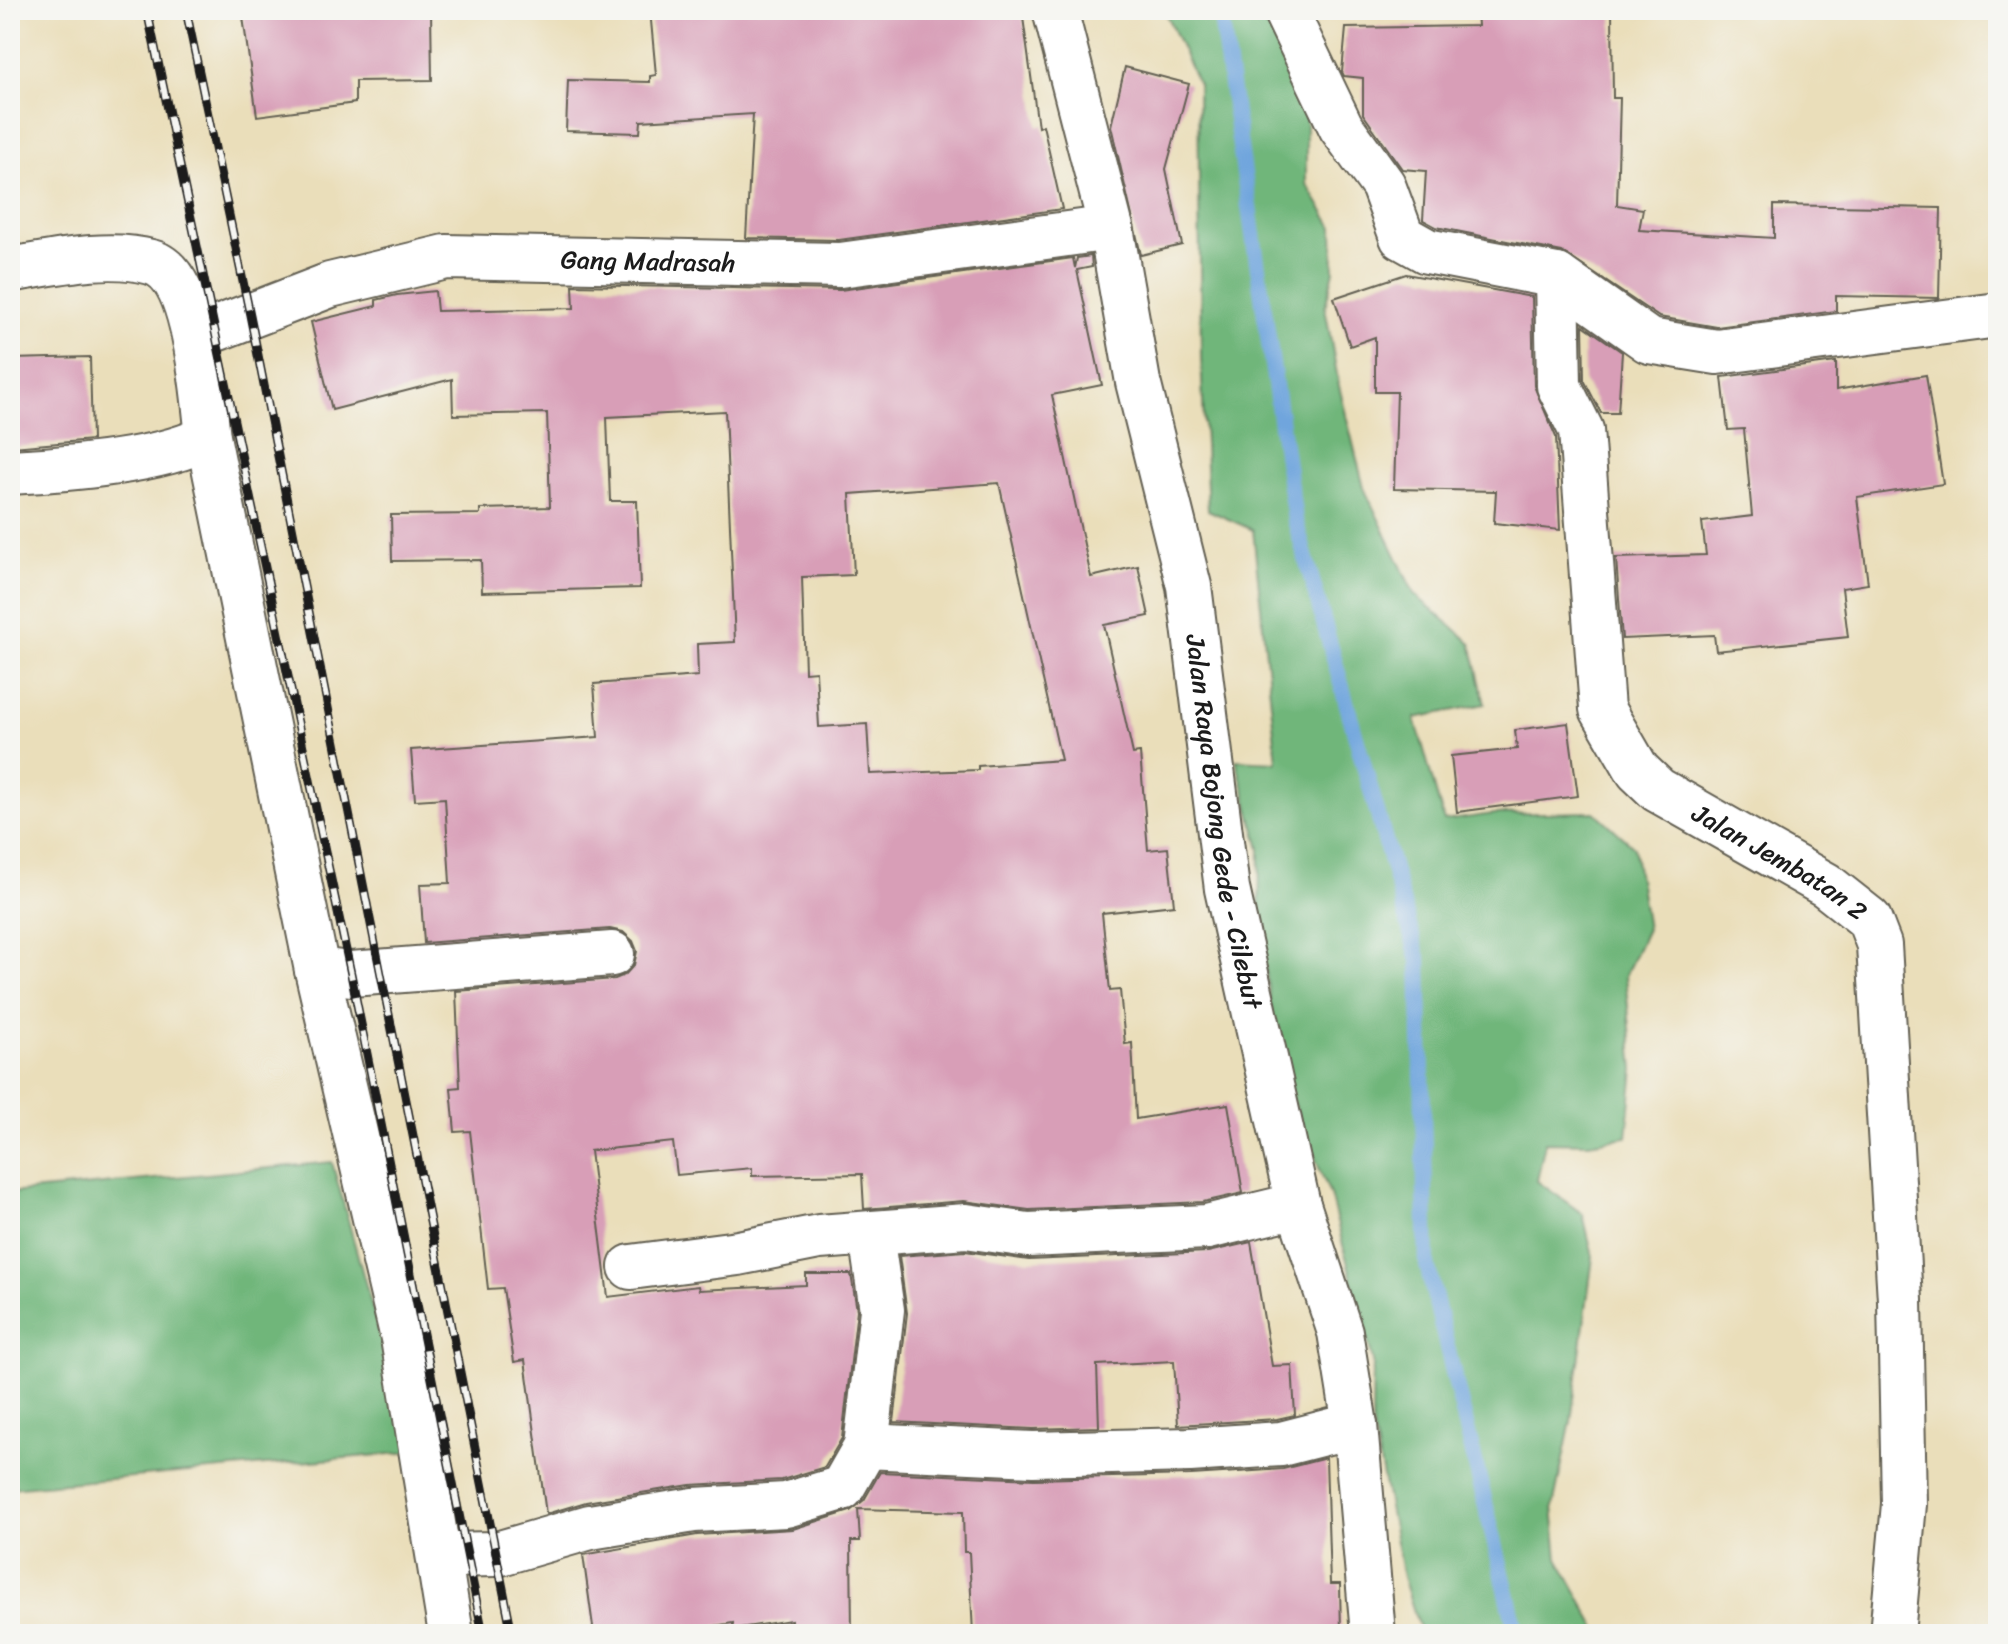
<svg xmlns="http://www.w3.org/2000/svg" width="2008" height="1644" font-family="Sriracha,sans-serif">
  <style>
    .forest { fill: #70b67a; stroke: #46694b; stroke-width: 2 }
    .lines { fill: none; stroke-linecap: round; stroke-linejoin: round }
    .stream { stroke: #70a5dd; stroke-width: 16 }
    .building { fill: #d89eb7; fill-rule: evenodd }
    .street-casing { stroke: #646053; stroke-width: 48 }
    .secondary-casing { stroke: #646053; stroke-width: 48 }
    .street { stroke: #fff; stroke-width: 44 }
    .secondary { stroke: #fff; stroke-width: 44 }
    .rail-casing { stroke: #1c1c1c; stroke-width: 9 }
    .rail { stroke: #f6f6f2; stroke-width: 6; stroke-dasharray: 18; stroke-linecap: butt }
    .labels { text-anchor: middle; stroke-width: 8; stroke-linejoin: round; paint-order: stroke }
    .street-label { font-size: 26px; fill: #1c1c1c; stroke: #f6f6f2 }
  </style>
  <rect width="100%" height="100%" fill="#f6f6f2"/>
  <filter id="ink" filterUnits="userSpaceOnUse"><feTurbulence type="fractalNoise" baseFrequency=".0125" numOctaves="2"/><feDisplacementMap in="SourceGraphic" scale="16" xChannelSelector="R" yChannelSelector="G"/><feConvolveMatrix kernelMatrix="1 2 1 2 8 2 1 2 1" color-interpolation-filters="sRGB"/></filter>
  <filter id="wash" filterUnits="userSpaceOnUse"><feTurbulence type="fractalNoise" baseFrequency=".006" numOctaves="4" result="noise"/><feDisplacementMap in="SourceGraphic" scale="32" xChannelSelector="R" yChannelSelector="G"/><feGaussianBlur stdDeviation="1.8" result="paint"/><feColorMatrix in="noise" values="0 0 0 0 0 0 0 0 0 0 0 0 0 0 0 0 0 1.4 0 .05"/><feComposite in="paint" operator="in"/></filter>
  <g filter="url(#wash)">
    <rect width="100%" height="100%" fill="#eadeba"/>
    <path class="forest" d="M1164,10H1273L1306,111V183L1333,227L1334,271L1325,307L1339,386L1364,488L1414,594L1471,643L1485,704L1415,718L1444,821L1493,814L1595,812L1634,847L1647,929L1625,976L1634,1069L1627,1137L1588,1143L1545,1142L1537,1181L1583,1214L1593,1257L1571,1421L1553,1507L1558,1558L1600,1634H1421L1403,1577L1372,1422L1373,1361L1330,1195L1281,1073L1259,925L1260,849L1236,760L1277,762L1253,530L1208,510L1201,358L1198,84Z
      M332,1162L412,1452L10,1488V1193Z"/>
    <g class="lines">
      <path class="stream" d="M1220,10L1295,520L1419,961L1427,1265L1517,1634"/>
    </g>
    <g id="blocks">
      <path class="building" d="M242,10H431L432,80L355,81V103L257,116Z
        M650,10H1022L1038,127L1043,125L1062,209L839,240L746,238L753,114L641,121L640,133L566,131L568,80L650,82V76L656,75Z
        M1477,10H1612L1613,98H1620L1617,205L1643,209L1639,230L1774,238V205L1941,208L1939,298L1836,296V311L1717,327L1659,317L1562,252L1436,227L1423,220L1426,171L1402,169L1363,114V78L1344,76L1342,72L1346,28L1478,26Z
        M1125,67L1189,84L1166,169L1182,245L1141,255L1111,126Z
        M1091,256L1092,267L1077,270L1102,385L1052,395L1091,577L1138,566L1149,616L1104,625L1133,754L1140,753L1148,850L1168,848L1174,905L1102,913L1110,991L1120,990L1125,1044L1132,1043L1136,1119L1228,1104L1243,1193L1203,1202L1029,1210L964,1201L864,1209L862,1174L752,1176V1168L677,1175L673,1142L590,1151L608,1297L698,1286L699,1290L806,1285V1274H851L857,1310L842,1438L825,1467L782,1480L690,1485L586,1502L546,1514L525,1360L514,1362L503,1288L488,1289L470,1131L455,1132L451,1088L460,1087L456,991L615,979L625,975L634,965L637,951L633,941L623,932L610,929L424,943L420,884L450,883L445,798L415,800L411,750L598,737L594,684L698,676L697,644L735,642L725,411L607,417L610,501H637L640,588L482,592L481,560L392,561L391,515L480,514V509L550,507L547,413L453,415L452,379L332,410L311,322L376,306V300L397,295L435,291L437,311L574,308L573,285L840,290L1073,258L1075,268L1077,258ZM999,483L1061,760L978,766V770L870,774L867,724L819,727L816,671L805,672L802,577L854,575L850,494Z
        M1406,274L1532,297L1534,386L1556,437L1560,530L1494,523L1496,491L1394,489L1397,392H1375V337L1350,346L1334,298Z
        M1583,325L1622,352L1618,413H1601L1584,380Z
        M90,357L92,440L13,447L11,359Z
        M1836,362V390L1926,375L1943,484L1857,497L1868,584L1842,588L1848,637L1716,651L1714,635L1622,639L1616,558L1706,555L1702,522L1752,516L1744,429L1728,430L1722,377Z
        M1568,723L1578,796L1457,812L1451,756L1517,749L1515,730Z
        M1251,1242L1272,1366L1292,1365L1295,1415L1277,1419L1178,1425L1174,1361L1097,1365L1099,1427L1033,1429L894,1422L907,1313L899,1256L965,1251L1029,1260L1208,1252Z
        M1326,1458L1330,1584H1340L1341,1634H973L969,1552H964L963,1512L858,1509L860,1541H851L852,1634H791V1620L733,1629V1623L665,1634H594L583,1555L697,1535L793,1529L850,1511L864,1500L880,1472L1034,1479L1191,1475L1283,1469Z"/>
    </g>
  </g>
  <g filter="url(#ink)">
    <use href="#blocks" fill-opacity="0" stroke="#646053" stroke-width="2"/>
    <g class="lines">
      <g class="street-casing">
        <g id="street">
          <path d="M1285,10L1341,127L1383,185L1402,237L1427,251L1557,276L1649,341L1717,352L1998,315"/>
          <path d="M10,270C53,263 108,250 151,262C197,274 203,397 208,437C160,462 66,469 10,472"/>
          <path id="s1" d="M1557,276L1559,386L1581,430L1602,709L1638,771L1658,790L1826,885L1869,919L1879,945L1900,1300L1904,1504L1892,1634"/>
          <path id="s2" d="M195,337L330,285L446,257L840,265L1111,228"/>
          <path d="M208,437L317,970L403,1338L451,1634"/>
          <path d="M317,970L351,974L612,954"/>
          <path d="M631,1267L738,1253L819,1237L966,1226L1028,1235L1207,1227L1298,1205"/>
          <path d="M866,1446L882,1310L871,1235"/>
          <path d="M439,1555L497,1554L590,1527L694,1510L786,1505L842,1488L866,1446L1033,1454L1190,1450L1281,1444L1355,1425"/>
        </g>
      </g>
      <g class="secondary-casing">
        <g id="secondary">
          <path id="s3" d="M1055,10L1111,228L1138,382L1189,586L1227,889L1298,1205L1340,1332L1355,1425L1373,1634"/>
        </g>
      </g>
      <use href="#street" class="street"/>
      <use href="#secondary" class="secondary"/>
      <g class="rail-casing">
        <path id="rail" d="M147,10L351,974L483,1634
          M186,10L250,315L512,1634"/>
      </g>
      <use href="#rail" class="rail"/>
    </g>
  </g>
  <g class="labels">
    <g class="street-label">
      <text dy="9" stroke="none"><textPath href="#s2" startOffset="466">Gang Madrasah</textPath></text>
      <text dy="9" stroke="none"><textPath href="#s3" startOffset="830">Jalan Raya Bojong Gede - Cilebut</textPath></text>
      <text dy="9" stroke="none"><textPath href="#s1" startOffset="680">Jalan Jembatan 2</textPath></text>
    </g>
  </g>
  <rect width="2008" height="1644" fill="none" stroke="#f6f6f2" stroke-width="40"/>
</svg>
